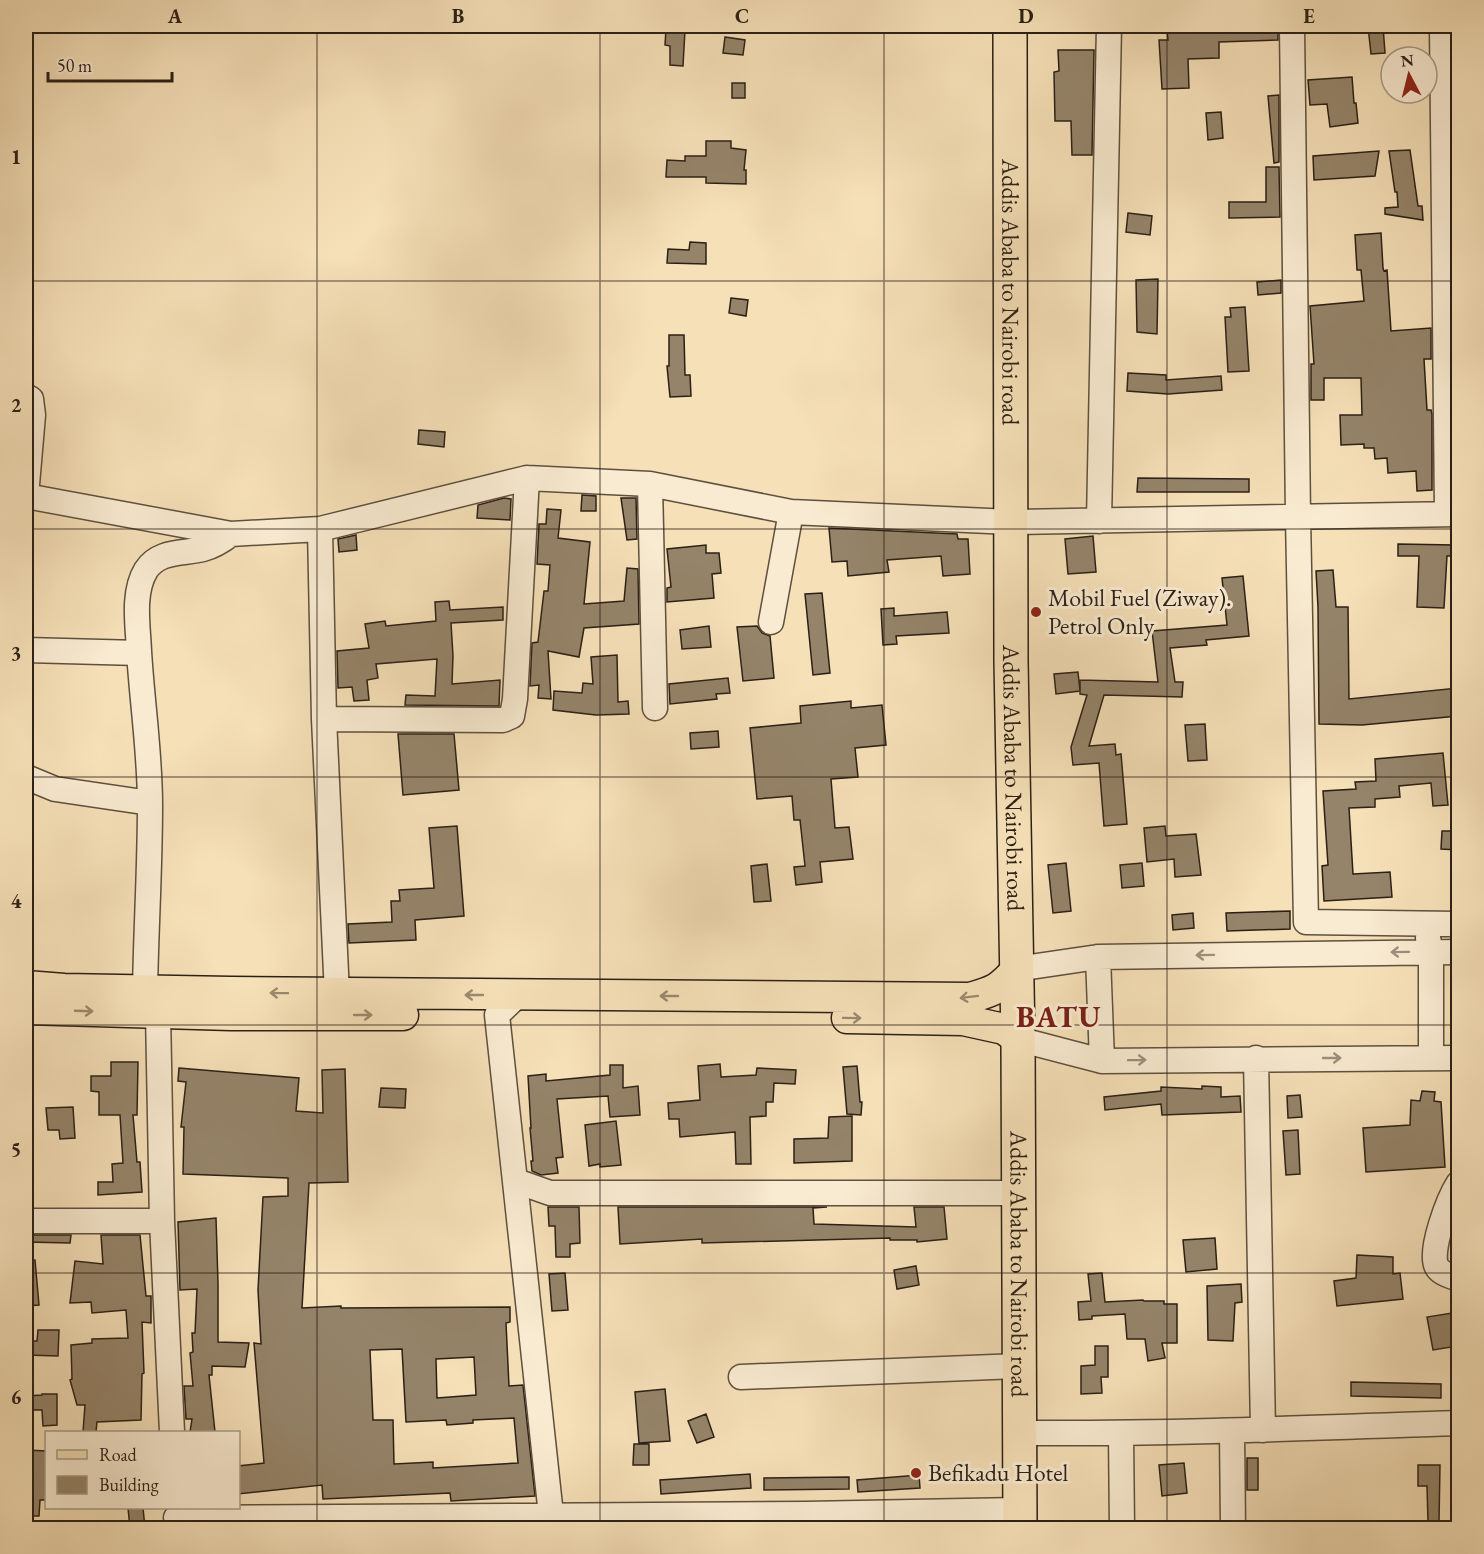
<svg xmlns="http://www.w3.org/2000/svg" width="1484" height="1554" font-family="'EB Garamond',serif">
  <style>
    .building { fill: #95846a; stroke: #2b2016; stroke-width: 1.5; fill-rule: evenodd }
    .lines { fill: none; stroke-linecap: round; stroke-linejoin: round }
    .minor-casing { stroke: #5e503e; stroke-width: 27 }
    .major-casing { stroke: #2b2016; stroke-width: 33 }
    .highway-casing { stroke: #2b2016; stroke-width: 36 }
    .minor { stroke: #f9ebd1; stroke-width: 24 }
    .major { stroke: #f6e0b8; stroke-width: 30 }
    .highway { stroke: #f6e0b8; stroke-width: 33 }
    .oneway { stroke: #9c907d }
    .oneway2 { stroke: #9b8a6f }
    .grid { fill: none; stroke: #2b2016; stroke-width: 1.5; stroke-opacity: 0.55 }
    .poi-dot { fill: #8f2418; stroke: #f9ebd1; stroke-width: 2 }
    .labels { text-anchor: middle; stroke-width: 6; stroke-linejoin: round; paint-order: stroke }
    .street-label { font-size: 24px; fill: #2b2016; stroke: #f9ebd1 }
    .poi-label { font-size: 24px; fill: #2b2016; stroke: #f9ebd1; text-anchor: start }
    .district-label { font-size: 30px; font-weight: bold; letter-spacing: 1.5px; fill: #7a1f14; stroke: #f9ebd1 }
    .neatline { fill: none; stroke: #2b2016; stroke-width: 2 }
    .grid-label { font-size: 20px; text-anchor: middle; font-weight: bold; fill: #2b2016 }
  </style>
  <rect width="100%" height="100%" fill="#f6e0b8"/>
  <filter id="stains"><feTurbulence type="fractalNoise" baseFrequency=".00333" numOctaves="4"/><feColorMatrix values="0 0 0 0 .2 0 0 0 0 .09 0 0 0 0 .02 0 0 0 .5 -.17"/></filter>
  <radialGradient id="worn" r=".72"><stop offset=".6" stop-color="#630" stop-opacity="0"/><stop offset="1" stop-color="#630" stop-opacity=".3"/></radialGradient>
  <path class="building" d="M1368,26H1383L1385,53L1371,54Z
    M1278,27V40L1219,42V58L1188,59L1189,88L1162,89L1159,40H1168L1167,29Z
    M666,29L685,30L683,66L670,65V46L665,45Z
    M725,37L745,40L743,55L723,53Z
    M1058,50H1094L1092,155H1072L1071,121H1055L1054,72L1059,71Z
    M1352,77L1354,103H1356L1358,123L1330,127L1327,104L1310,105L1308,80Z
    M732,83H745V98H732Z
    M1279,95V162L1274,163L1268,96Z
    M1221,112L1223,138L1208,140L1206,113Z
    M706,141H731V148L746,150L744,170H746V184L706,183V177H666L667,160L685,161V156H706Z
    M1410,150L1418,206H1422L1423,220L1385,214V208L1398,207L1397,192H1395L1389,151Z
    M1379,151L1375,176L1314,180L1313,156Z
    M1266,167H1279L1280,217L1229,218V202H1266Z
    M1128,213L1152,216L1150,235L1126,232Z
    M1381,233L1383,268L1384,271L1387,270L1391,331L1431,328V359H1424L1427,410H1431L1432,414V490L1417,491L1416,471L1388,473L1387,458L1375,459L1374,448H1364V444L1341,445L1340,415H1362L1361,378H1324V400H1311V364H1314L1310,306L1364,301L1361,270H1357L1355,235Z
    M690,242L706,243V264L667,263L668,249L689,250Z
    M1158,279L1157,334L1137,332L1136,280Z
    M1281,280V293L1258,295L1257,282Z
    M731,298L748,300L746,316L729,313Z
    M1245,307L1249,371L1228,372L1225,317H1231L1230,308Z
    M669,335H684L685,375H690L691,396L670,397L667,366H669Z
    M1128,373L1166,375V380L1221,376L1222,390L1168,394L1127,391Z
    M419,430L445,432L444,447L418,444Z
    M1138,478L1249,479V492H1137Z
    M582,495L596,496V511H581Z
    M504,498L511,499L510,520L477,518L478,505Z
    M621,498H636L637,539L627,540Z
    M547,509L561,510L558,538L590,542L584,604L624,601L627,568L638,569L639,624L584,628L579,657L548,651L551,699L538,698L539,685L530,686L532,643L538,642L544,591H548L550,565L537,564L539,524H546Z
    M829,528L957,534L958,539H968L970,574L943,576L941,556L887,560L889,572L848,576L847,561L832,562Z
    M356,535L357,550L339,552L338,539Z
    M1093,536L1096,572L1068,574L1065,539Z
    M1398,544L1455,545V556H1447L1444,608L1417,607L1419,556H1398Z
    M706,545V553H719L721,573L712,574L714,598L667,602V588L671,587L667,549Z
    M1333,570L1336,607H1348L1349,699L1458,688V716L1362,725L1319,724L1318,607L1316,571Z
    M1243,576L1249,636L1206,640L1207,645L1170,648L1175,682H1183L1182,697L1104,695L1089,746L1115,744L1116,755L1121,754L1127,824L1104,826L1099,763L1073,765L1071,747L1087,695L1080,694V680L1158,682L1152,631L1227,625L1222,578Z
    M822,593L830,673L813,675L805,594Z
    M449,601L450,610L503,607V620L451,623L453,656L452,684L500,680L499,706L405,705L406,695L435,696L437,659L376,664L378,678L367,680L369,700L354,701L352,687L338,688L337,651L369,648L365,624L385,621L386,626L436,621L435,602Z
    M894,608V616L947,612L949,633L896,636L897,644L883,645L881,609Z
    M709,626L711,647L682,649L680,630Z
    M757,626L762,633L770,636L774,678L743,681L737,627Z
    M617,655L618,702L628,701L629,714L596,715L553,710L554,691L582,693L583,683L593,684L591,657Z
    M1078,672L1080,691L1056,694L1054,674Z
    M728,678L730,693L716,694L717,699L670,704L669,684Z
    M851,701V708L882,705L886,745L855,748L858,777L831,779L835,828L849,827L853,859L820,862L822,882L796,885L794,867L805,866L800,820H794L792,796L757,799L750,728L801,723L800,706Z
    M1205,724L1207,760L1188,761L1185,725Z
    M718,731L719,747L691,749L690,733Z
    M398,734H454L459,790L403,795Z
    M1443,753L1448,805L1433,806L1431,783L1399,786L1400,797L1375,799V807L1349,808L1353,874L1390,872L1392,897L1324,901L1322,866L1328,865L1323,791L1356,789L1355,782L1376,781L1375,759Z
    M457,826L464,916L415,920L416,940L349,943L348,924L392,922L391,901H400L399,890L434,888L429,828Z
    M1165,826L1166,836L1196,834L1201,875L1175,877L1174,859L1147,862L1144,828Z
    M1442,831H1458V850L1441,849Z
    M1066,863L1071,911L1053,913L1048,865Z
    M1142,863L1144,886L1122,888L1120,865Z
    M767,864L771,901L754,902L751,866Z
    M1290,911V929L1227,931L1226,913Z
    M1193,913L1194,928L1173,930L1172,915Z
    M111,1062H138L137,1115H133L137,1162H140L142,1192L98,1195V1182H113L112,1164L123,1163L120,1115H99V1092L91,1091V1076H111Z
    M720,1064L721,1077L756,1075L757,1068L796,1070L795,1084L774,1083L773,1102H766V1116L750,1117L751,1164H736L735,1132L680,1137L679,1119H669L668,1103L700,1100L698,1066Z
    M610,1065H623V1088L638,1086L640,1115L610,1117L608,1096L557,1099L563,1157L556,1158L558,1173L541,1175L532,1171L531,1161H533L530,1128H531L528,1076L546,1074V1081L610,1075Z
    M857,1066L860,1102H862L861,1115L847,1114L843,1067Z
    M179,1068L299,1078L296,1111L323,1113L322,1070L345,1069L348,1182L309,1183L302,1308L341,1306V1308L510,1307V1322L506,1323L509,1386L523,1385L535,1496L451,1501L450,1493L323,1499L322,1485L238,1494V1466L264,1463L254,1343L261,1344L258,1290L263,1197L288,1196V1178L183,1174L184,1127H181L186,1082L178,1081ZM402,1349L406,1422L446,1420L447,1425L473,1423V1420L514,1418L518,1463L433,1468V1462L394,1464L393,1420H373L370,1350ZM474,1357L476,1395L437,1398L436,1359Z
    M1202,1086L1221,1087V1097L1240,1096L1241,1112L1162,1115L1161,1104L1105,1110L1104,1097L1161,1091V1087L1202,1089Z
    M381,1088L406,1089L405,1108L379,1107Z
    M1422,1091L1435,1092L1434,1101L1441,1102L1445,1167L1366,1172L1363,1128L1410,1125L1411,1100L1420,1101Z
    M1300,1095L1302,1117L1288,1118L1287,1096Z
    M73,1107L75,1138L60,1139L59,1130H48L46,1108Z
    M852,1116V1161L794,1163V1139L828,1138L829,1117Z
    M616,1121L621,1165L600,1167V1164L589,1166L585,1125Z
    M1298,1130L1300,1174L1286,1175L1283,1131Z
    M548,1207H579L580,1243L570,1244V1257H556L555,1226H549Z
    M618,1207H827L813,1208L814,1224L916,1227L914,1207H944L947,1239L917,1242V1240H890V1238L702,1243V1239L620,1244Z
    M216,1218L218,1283V1342L249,1343L245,1367L212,1366V1375H209L215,1432H190L192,1419H186L184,1386H193L190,1353L193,1352L192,1333H195L197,1289L180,1290L178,1222Z
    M26,1235H71L70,1243L26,1242Z
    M101,1235H140L146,1296H151V1323L142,1322L144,1373L142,1374L141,1420L97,1422L96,1432H83L85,1405H77L70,1380L72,1379L71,1345L92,1343V1339L128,1338L126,1310L92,1313L91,1302L70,1303L75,1261L103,1264Z
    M1215,1238L1217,1269L1186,1272L1183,1240Z
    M1357,1255L1393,1257V1274L1400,1273L1403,1299L1337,1306L1334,1281L1356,1278Z
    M35,1260L39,1305L26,1306V1261Z
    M916,1266L919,1285L897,1289L894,1270Z
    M565,1273L568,1310L552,1311L549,1274Z
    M1102,1273L1105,1302L1143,1300L1144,1301H1164V1304H1177V1343H1162L1165,1358L1148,1361L1145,1339H1127L1125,1314L1092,1316V1319L1079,1320L1078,1302L1091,1301L1088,1274Z
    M1241,1284L1242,1302L1235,1303L1233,1341L1208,1340L1207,1286Z
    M1452,1313L1458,1346L1433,1350L1427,1317Z
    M38,1330H59L58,1356L26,1355V1341H37Z
    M1095,1346H1108V1377H1101L1102,1393L1081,1394V1366L1095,1365Z
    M1351,1382L1441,1384V1398L1351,1396Z
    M665,1389L670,1441L639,1443L635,1392Z
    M42,1394H57V1425L43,1426L42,1410H26V1396L42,1395Z
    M706,1414L714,1437L697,1443L688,1421Z
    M634,1444H649V1465H633Z
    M26,1450L46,1451V1500H40L39,1516H26Z
    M1247,1458H1258V1490H1247Z
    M1184,1463L1187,1493L1162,1496L1159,1465Z
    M1418,1465H1440L1439,1522H1428L1427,1486H1418Z
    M750,1474L751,1488L661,1494L660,1480Z
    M919,1475L920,1488L858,1492L857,1480Z
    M849,1477V1489L764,1490V1478Z
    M128,1508H143L145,1528H130Z"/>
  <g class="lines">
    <g class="minor-casing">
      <path id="minor" d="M1292,26L1298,517L1306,922L1458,924
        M1442,26L1447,514
        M26,396L31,399L33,415L26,496
        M650,484L655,708
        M26,496L231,534L320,529L527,478L650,484L791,512L1011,522L1458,514
        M1099,521L1109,26
        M320,529L324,719L337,994
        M771,622L791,512
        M26,650L139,653
        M324,719L503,720L512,716L515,699L527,478
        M26,777L55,789L150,803
        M1428,938L1431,952V1058
        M1098,957L1102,1061
        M1017,969L1098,957L1458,952
        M518,995L497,1015L551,1515
        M1018,1039L1102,1061L1458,1058
        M1256,1058L1263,1430
        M516,1181L550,1193H1018
        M1458,1184C1449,1198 1428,1252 1437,1267C1441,1274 1452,1276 1458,1279
        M26,1221H162
        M741,1377L1020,1366
        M1232,1431L1233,1528
        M172,1432L162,1221L158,1013L145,991C146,929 150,867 150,805C150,753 142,702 139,651C138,626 132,593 146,570C159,550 183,554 203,549C214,546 222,541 231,534
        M1021,1433C1167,1434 1313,1428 1458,1423
        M1121,1434L1122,1528
        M176,1518L806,1514L1019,1510"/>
    </g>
    <g class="major-casing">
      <path id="major" d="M26,986L64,989L231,992L970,998C994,991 1000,989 1017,969
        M26,1009L231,1015H403
        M847,1018L963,1020L1004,1029L1018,1039"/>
    </g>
    <g class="highway-casing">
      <g id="highway">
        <path id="s1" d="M1010,26L1011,661L1018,1039L1020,1528"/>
      </g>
    </g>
    <use href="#minor" class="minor"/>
    <use href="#major" class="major"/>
    <use href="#highway" class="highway"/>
  </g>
  <defs><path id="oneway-shaft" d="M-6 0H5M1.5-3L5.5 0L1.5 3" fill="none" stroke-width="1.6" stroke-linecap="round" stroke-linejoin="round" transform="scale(1.5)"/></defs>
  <g class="oneway">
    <use href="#oneway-shaft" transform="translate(1400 952) rotate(179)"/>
    <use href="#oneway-shaft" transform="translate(1205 955) rotate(179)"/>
    <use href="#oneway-shaft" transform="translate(1332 1058)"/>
    <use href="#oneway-shaft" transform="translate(1137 1060) rotate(-1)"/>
  </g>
  <g class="oneway2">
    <use href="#oneway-shaft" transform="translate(279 993) rotate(-179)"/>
    <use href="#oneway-shaft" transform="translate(474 995) rotate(-180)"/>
    <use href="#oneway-shaft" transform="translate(669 996) rotate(-180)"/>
    <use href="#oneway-shaft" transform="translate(969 997) rotate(173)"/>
    <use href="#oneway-shaft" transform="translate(84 1011) rotate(2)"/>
    <use href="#oneway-shaft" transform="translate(363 1015)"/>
    <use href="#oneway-shaft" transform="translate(852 1018) rotate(1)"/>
  </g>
  <path class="grid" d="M317,26V1528M600,26V1528M884,26V1528M1167,26V1528M26,281H1458M26,529H1458M26,777H1458M26,1025H1458M26,1273H1458"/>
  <g class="poi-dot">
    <circle cx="1036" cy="612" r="6"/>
    <circle cx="916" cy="1473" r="6"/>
  </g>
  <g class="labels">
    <g class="street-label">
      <text dy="8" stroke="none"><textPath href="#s1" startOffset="266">Addis Ababa to Nairobi road</textPath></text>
      <text dy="8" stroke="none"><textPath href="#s1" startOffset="752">Addis Ababa to Nairobi road</textPath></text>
      <text dy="8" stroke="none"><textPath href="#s1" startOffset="1238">Addis Ababa to Nairobi road</textPath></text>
    </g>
    <g class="poi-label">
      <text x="1048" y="606">Mobil Fuel (Ziway).<tspan x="1048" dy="28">Petrol Only</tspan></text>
      <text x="928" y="1481">Befikadu Hotel</text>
    </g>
    <g class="district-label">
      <text x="1059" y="1027">BATU</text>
    </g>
  </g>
  <rect width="1484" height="1554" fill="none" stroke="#f6e0b8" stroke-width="66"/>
  <rect x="45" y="1431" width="195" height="78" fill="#f9ebd1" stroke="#a79a86" stroke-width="1.5"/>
  <rect x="57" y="1450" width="30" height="9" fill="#f6e0b8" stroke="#a79a86" stroke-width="1.5"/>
  <text x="99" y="1461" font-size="18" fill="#2b2016">Road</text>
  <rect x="57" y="1476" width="30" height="18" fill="#95846a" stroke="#a79a86" stroke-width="1.5"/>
  <text x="99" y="1491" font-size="18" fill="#2b2016">Building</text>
  <g transform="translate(1409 75) rotate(353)"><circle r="28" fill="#f9ebd1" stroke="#a79a86" stroke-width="1.5"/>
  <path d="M0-4.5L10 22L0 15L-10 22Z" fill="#8f2418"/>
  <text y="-9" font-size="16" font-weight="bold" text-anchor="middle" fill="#2b2016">N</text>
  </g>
  <path d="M48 72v9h124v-9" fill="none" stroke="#2b2016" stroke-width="3"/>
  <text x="57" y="72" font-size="18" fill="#2b2016" stroke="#f9ebd1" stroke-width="4.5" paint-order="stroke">50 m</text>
  <rect x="33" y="33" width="1418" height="1488" class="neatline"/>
  <g class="grid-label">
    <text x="175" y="23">A</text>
    <text x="458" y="23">B</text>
    <text x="742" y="23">C</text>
    <text x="1026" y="23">D</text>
    <text x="1309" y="23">E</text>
    <text x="16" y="164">1</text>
    <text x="16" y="412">2</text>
    <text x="16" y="660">3</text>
    <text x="16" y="908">4</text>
    <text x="16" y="1156">5</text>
    <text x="16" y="1404">6</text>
  </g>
  <rect width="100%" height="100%" filter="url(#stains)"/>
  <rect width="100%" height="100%" fill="url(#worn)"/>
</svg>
